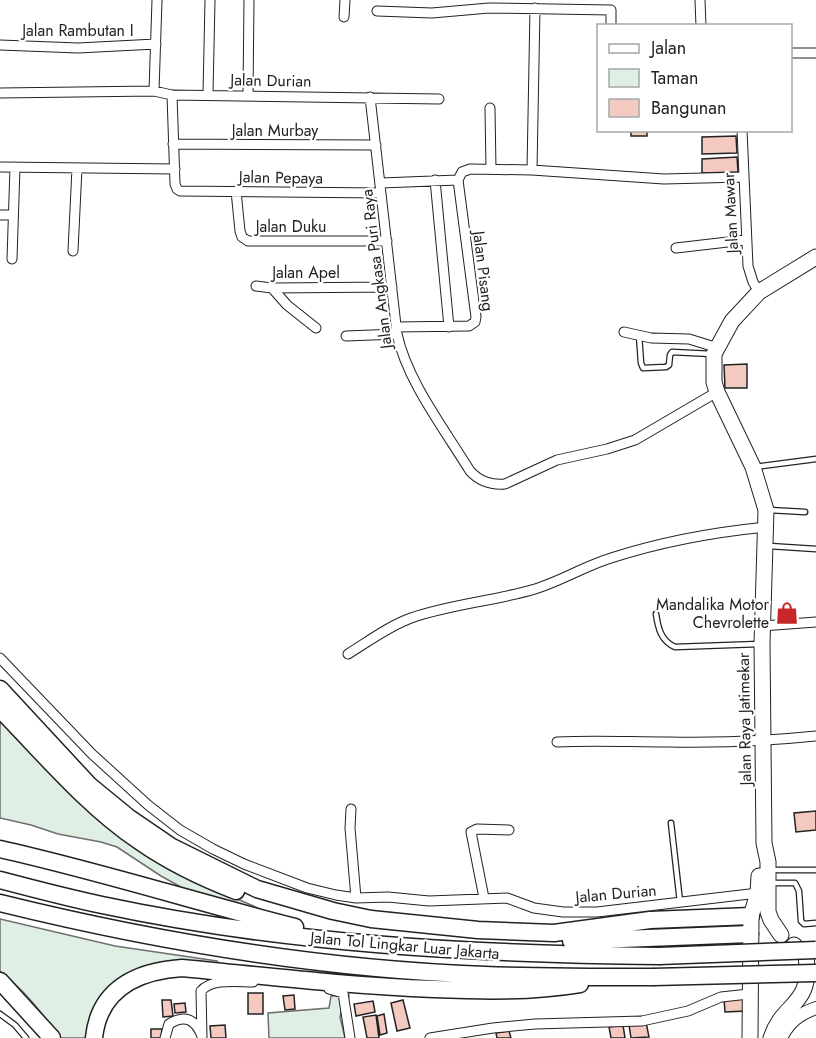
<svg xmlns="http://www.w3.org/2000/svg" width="816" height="1038" font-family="Jost,sans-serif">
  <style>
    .green { fill: #e0efe3; stroke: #6f6f6f; stroke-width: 1.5 }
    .building { fill: #f3c9c0; stroke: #222; stroke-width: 1.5 }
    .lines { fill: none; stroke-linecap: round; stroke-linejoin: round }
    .service-casing { stroke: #222; stroke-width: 7 }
    .minor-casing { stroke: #222; stroke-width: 11 }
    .tertiary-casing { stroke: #222; stroke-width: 14 }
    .primary-casing { stroke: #222; stroke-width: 17 }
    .motorway-casing { stroke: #222; stroke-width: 19 }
    .service { stroke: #fff; stroke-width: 4.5 }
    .minor { stroke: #fff; stroke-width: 9 }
    .tertiary { stroke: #fff; stroke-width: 12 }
    .primary { stroke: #fff; stroke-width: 15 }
    .motorway { stroke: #fff; stroke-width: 16 }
    .motorway-bridge-casing { stroke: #222; stroke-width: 19; stroke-linecap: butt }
    .motorway-bridge { stroke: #fff; stroke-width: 16 }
    .labels { text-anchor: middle; stroke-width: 4.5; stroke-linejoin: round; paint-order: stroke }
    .street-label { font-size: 16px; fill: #222; stroke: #fff }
    .poi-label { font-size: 16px; fill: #222; stroke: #fff; text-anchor: end }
  </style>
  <rect width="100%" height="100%" fill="#fff"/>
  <path class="green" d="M0,720L226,894L267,912L197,896L161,876L117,847L101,842L58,834L31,825L0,818Z
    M0,919L115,946L217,961L220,965L135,972L88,1038H60C43,1013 24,990 0,971Z
    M349,995L348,1006L342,1008L340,1017L345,1038H269L268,1013L329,1008L331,996Z"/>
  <path class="building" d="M631,130H647V136H631Z
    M736,136L737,153L702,154V137Z
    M737,157L738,172L702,173V159Z
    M747,364V388H725L724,365Z
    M816,811V830L796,832L794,813Z
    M248,993H263V1014H248Z
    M294,995L295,1009L285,1010L283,996Z
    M746,998V1011L725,1012L724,999Z
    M162,1000H171L173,1016L163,1017Z
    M403,1000L410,1028L397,1031L391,1003Z
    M373,1001L375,1012L356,1016L354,1004Z
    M185,1003L186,1012L175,1013L174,1004Z
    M384,1014L387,1033L380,1035L377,1016Z
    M376,1015L379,1038H367L363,1017Z
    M646,1022L649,1037L631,1038L629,1025Z
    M225,1025L226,1038H211L210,1026Z
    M623,1025L625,1038H611L609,1027Z
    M151,1029H162L161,1038H151Z
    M509,1031L511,1038H497L496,1033Z"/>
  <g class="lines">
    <g class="service-casing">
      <path id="service" d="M639,335L641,363L643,368L666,367L669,365L670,355L672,352L712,354
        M755,467L816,459
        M769,510L805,512
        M769,546L816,549
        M656,614C658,628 661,641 675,647L759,644
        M671,823L680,902
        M770,870H816
        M770,883H795L799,891L801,921L804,924L816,923
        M0,1014L15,1025L26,1038"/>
    </g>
    <g class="minor-casing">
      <path id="minor" d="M700,0L701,26
        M377,11L432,13L489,8L611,10V26
        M344,17L345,0
        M0,45L78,48L156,44
        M790,53H816
        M154,91L157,0
        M0,93L154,91L172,95L439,99
        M208,94L210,0
        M172,95L175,184L177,189L180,191L381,193
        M248,95L249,0
        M370,97L397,334C407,381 445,430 470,471C480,482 491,485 505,484L557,460L607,449L635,440L717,392
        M490,108L491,169
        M742,130L748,266L753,282L759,292
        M173,144L376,145
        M0,167L175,169
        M532,170L535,8
        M435,180L449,327
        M458,180L462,172L470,169L532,170L664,179L743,177
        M381,183L458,180
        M236,191L240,231L242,237L248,241H387
        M0,215H13
        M676,248L745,240
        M73,251L77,168
        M12,259L15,167
        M256,286L272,288L392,287
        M272,288L287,305L316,328
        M396,327L469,326L475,322L476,317L458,180
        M624,332L651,338L689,339L715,347
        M346,336L397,334
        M762,626L816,622
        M348,654C369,641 389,626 411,618C451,604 495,601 535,589C561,581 585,566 611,558C661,542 715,532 767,527
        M0,658L92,754L148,805L180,830L213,849L244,864L307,888L336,895L356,898L388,897L429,901L507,898L534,908L563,912H597L758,893
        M557,742C594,740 631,742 668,742C717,743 767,741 816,736
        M351,809L350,828L356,898
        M484,898L471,832L477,829L509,830
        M329,989L343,993L350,1038
        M202,1037L201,991C212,978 237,982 253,982
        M165,1038L169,1024C185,1014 195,1019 202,1036
        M430,1038L493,1028L535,1024L642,1021L688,1011L721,997L749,994"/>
    </g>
    <g class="tertiary-casing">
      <path id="tertiary" d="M781,1038C789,1022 799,1014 816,1008"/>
    </g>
    <g class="primary-casing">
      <path id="primary" d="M781,935L771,920L768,912V862L764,843L762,644L766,510L753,467L717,392L714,382V354L732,321L759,292L816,257
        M750,1038L751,916L758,893L759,876
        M771,1038C783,1001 813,1007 806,956L794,945"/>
    </g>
    <g class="motorway-casing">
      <path id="motorway" d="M0,689L89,785L128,817L172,847L257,889L333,911L371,919L478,930L554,933L650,920L751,916
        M0,709C44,754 86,805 139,841C169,862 202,878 236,891
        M0,849C99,871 196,902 295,927
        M0,880C34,889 68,898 102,905C285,944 472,954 659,956
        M0,903C158,942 322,969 485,975C541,977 597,977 653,977
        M571,941L750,934
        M0,981L52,1038
        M94,1038C99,988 138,971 182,968C266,976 350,986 434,989C484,991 531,992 580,984"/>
    </g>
    <use href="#service" class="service"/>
    <use href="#minor" class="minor"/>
    <use href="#tertiary" class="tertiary"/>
    <use href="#primary" class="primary"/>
    <use href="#motorway" class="motorway"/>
    <g class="motorway-bridge-casing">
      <path id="motorway-bridge" d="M659,956L816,950
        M653,977L816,973"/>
    </g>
    <use href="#motorway-bridge" class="motorway-bridge"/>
  </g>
  <defs>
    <g id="shop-bare" transform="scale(1.8)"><path d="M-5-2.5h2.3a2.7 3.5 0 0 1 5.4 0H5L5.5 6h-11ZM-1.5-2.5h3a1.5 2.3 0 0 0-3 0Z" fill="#c62828" stroke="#fff" stroke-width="2.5" paint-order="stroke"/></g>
  </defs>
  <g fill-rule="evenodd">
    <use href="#shop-bare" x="787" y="613"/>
  </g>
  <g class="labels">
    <g class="street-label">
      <text x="78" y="36">Jalan Rambutan I</text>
      <text transform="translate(271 80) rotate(1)" y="6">Jalan Durian</text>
      <text x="275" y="136">Jalan Murbay</text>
      <text transform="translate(281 177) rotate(1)" y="6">Jalan Pepaya</text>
      <text transform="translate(730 213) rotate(-93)" y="6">Jalan Mawar</text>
      <text x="291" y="232">Jalan Duku</text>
      <text transform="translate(376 269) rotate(-97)" y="6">Jalan Angkasa Puri Raya</text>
      <text transform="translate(484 271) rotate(83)" y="6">Jalan Pisang</text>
      <text x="306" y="278">Jalan Apel</text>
      <text transform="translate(744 719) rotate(-91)" y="6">Jalan Raya Jatimekar</text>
      <text transform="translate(616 893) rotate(-5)" y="6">Jalan Durian</text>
      <text transform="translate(405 945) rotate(5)" y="6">Jalan Tol Lingkar Luar Jakarta</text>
    </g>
    <g class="poi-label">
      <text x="769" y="610">Mandalika Motor<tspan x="769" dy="18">Chevrolette</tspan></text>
    </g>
  </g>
  <rect x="597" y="24" width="195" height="108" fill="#ffffff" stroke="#a7a7a7" stroke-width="1.5"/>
  <rect x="609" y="44" width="30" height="9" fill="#ffffff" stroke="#a7a7a7" stroke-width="1.5"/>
  <text x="651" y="54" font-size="18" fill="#222222">Jalan</text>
  <rect x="609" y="69" width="30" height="18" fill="#e0efe3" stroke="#a7a7a7" stroke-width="1.5"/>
  <text x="651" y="84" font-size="18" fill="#222222">Taman</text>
  <rect x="609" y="99" width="30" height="18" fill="#f3c9c0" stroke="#a7a7a7" stroke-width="1.5"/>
  <text x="651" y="114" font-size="18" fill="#222222">Bangunan</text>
</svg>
